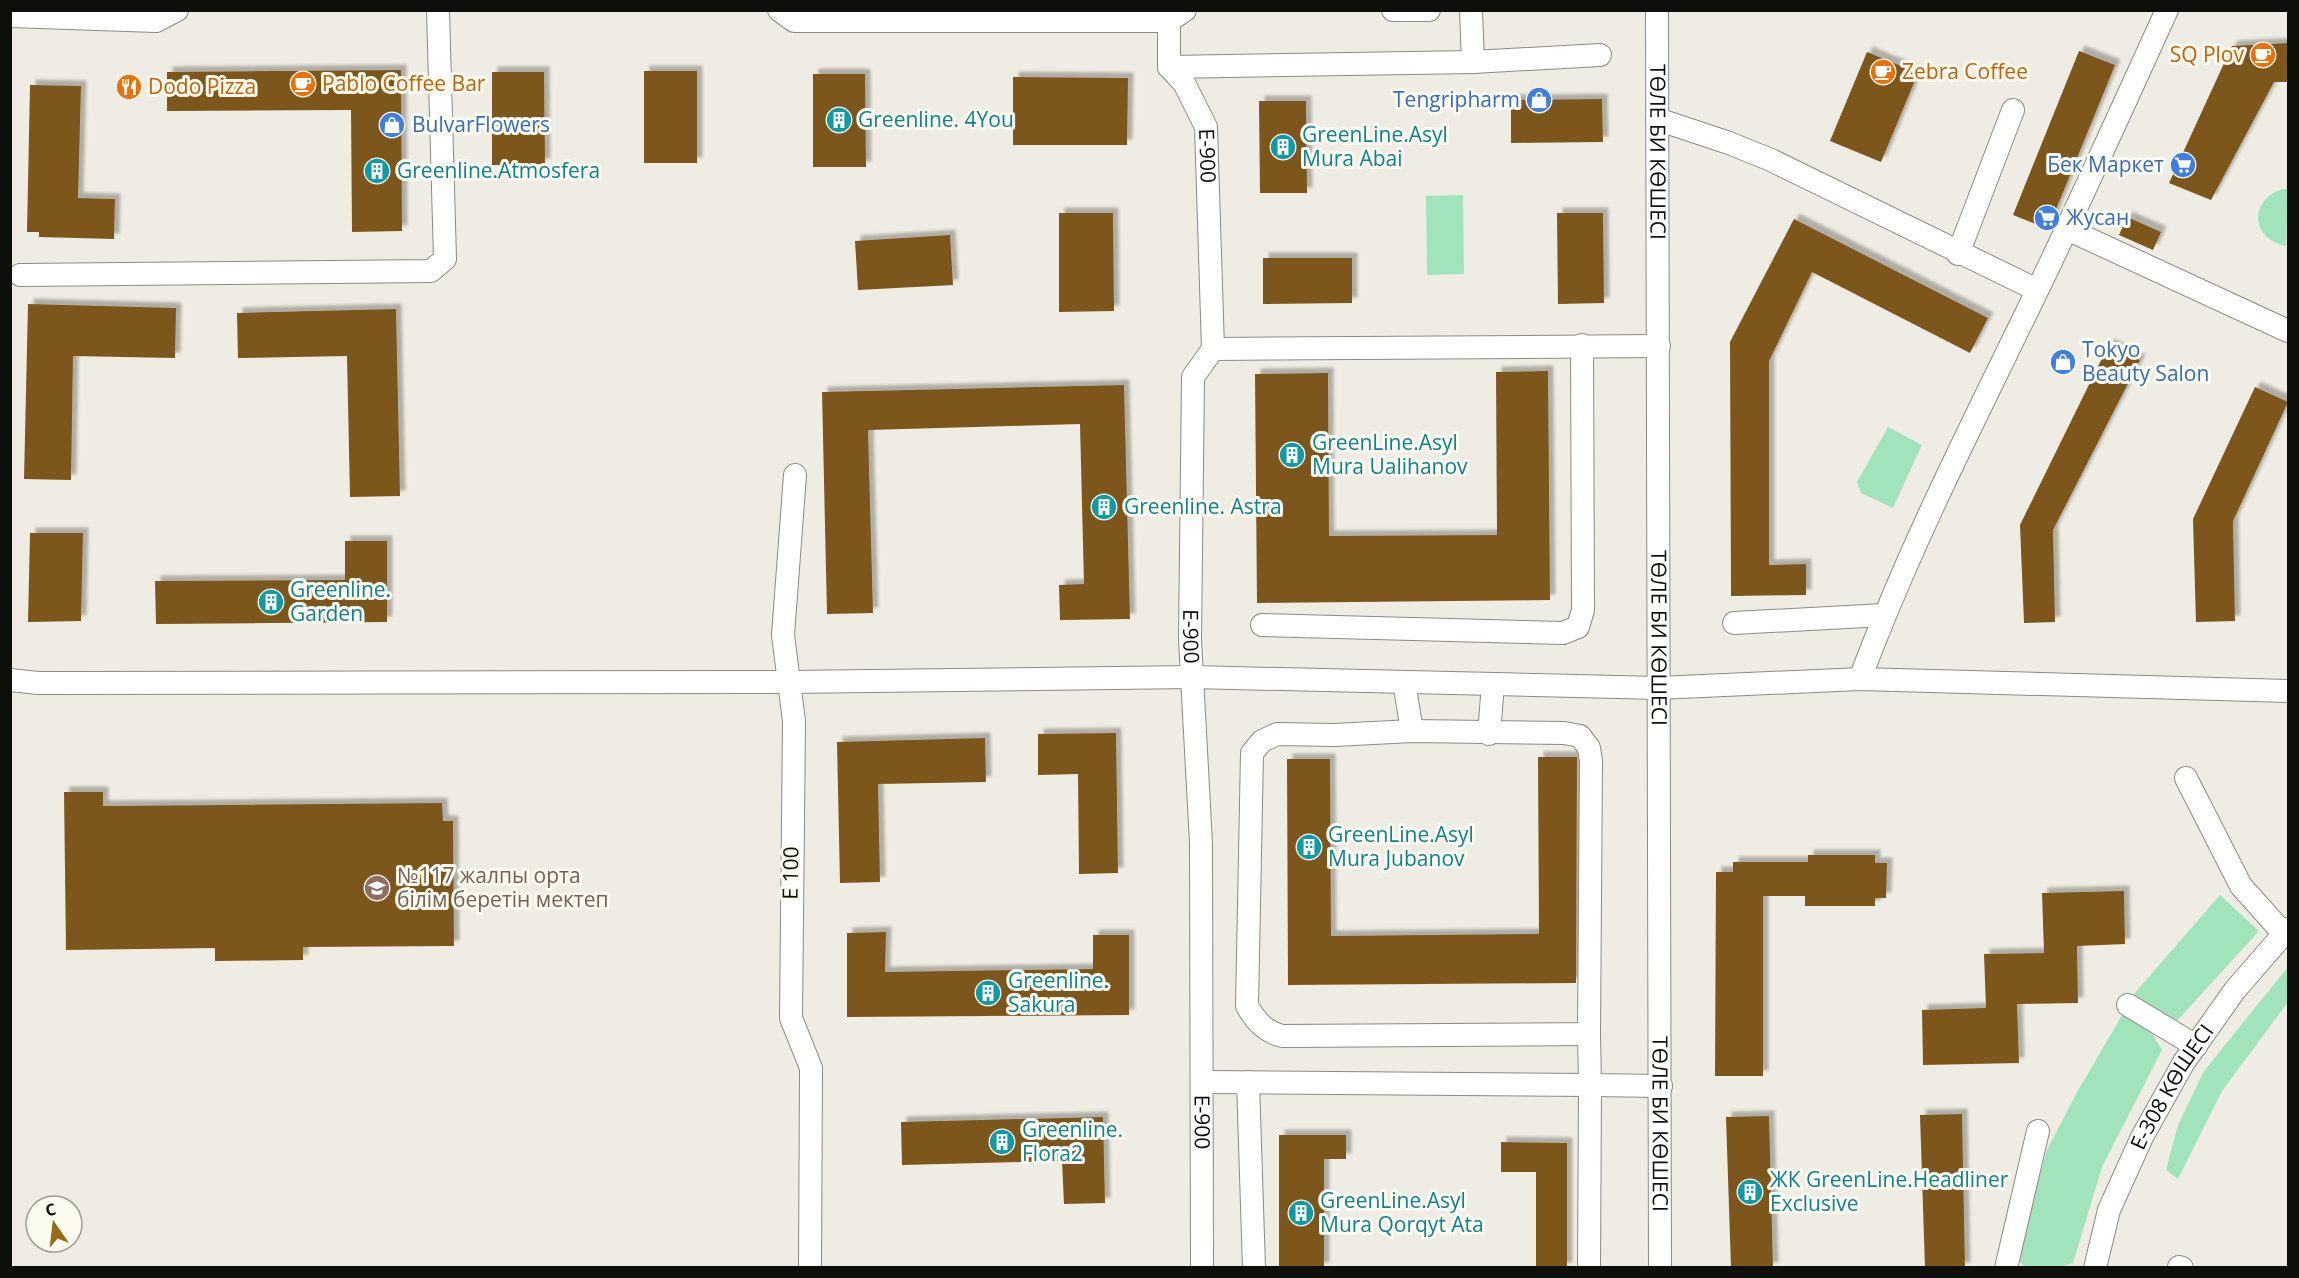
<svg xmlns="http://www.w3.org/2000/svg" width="2299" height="1278" font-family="'Open Sans',sans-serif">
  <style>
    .green { fill: #a1e4bb }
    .building { fill: #7d561d; filter: url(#shadow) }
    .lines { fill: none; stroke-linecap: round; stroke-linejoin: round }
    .minor-casing { stroke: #8c8b81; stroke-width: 24 }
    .minor { stroke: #fff; stroke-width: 22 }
    .labels { text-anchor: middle; stroke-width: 6; stroke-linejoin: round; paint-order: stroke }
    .food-label { font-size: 21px; fill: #c56008; stroke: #fcfbf0; text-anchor: start }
    .shop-label { font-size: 21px; fill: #366cbe; stroke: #fcfbf0; text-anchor: start }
    .culture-label { font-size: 21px; fill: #0d838f; stroke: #fcfbf0; text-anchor: start }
    .street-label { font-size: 21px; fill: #0e0e0a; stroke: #fcfbf0 }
    .education-label { font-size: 21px; fill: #785e54; stroke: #fcfbf0; text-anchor: start }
  </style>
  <defs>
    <filter id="shadow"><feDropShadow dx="5.5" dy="-5.5" stdDeviation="1.5" flood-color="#0004"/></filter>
  </defs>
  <rect width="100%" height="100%" fill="#efede3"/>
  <path class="green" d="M2282,189H2288L2286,246C2251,239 2248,201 2282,189Z
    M1463,195L1464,274L1427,275L1426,196Z
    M1888,427L1922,445L1893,508L1861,493L1857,482Z
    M2220,895L2259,931L2176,1022L2133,995Z
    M2288,967V1002L2222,1091L2178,1179L2166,1170L2178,1125L2204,1071Z
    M2124,1012L2153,1035L2162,1050L2102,1167L2073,1263L2060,1267L2024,1266L2016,1257L2047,1150L2076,1094Z"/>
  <path class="building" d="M2289,43V82H2274L2211,200L2169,183L2232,46Z
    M2079,51L2115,65L2048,229L2013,215Z
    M1867,52L1918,73L1881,162L1830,141Z
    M401,70L402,231L352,232L351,110L167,111V72Z
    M644,71H697V163H644Z
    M492,72H544L545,164L492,165Z
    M813,74H865L866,167H813Z
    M1013,77L1128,78L1127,145H1013Z
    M30,85L81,86L78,198L115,199L114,239L39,237V232H27Z
    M1602,99L1603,142L1511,143V100Z
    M1259,101H1306L1307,193H1260Z
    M1059,213H1113L1114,311L1059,312Z
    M1557,213H1603L1604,303L1558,304Z
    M2127,217L2161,232L2153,250L2119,235Z
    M1794,219L1988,318L1970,353L1812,272L1769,361V565L1806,564V595L1731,596L1730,342Z
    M950,235L953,285L858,290L855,241Z
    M1263,258H1352V303L1263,304Z
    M28,304L176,308L175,358L73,356L71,480L24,479Z
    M396,309L400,496L350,497L347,356L238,358L237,313Z
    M2109,344L2140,360L2053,530L2055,622L2024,623L2020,525Z
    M1548,371L1550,600L1257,603L1255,374L1328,373L1329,536L1497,535L1496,372Z
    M1124,385L1130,619L1060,620L1059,585L1084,584L1080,424L868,430L873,613L827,614L822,392Z
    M2255,387L2288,402L2233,521L2235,621L2196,622L2193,519Z
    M30,533H83L81,621L28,622Z
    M345,541H387V622L156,624L155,581L345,580Z
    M1116,733L1118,873L1079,874L1078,774L1038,775V734Z
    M985,738L986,782L878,784L880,882L840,883L837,742Z
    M1538,757H1577L1576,983L1288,985L1287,759H1330L1331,936L1539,934Z
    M64,792H103V806L442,803L443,821H453L454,946L303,947V960L215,961V948L66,950Z
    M1808,855H1875V863H1887L1886,898H1875V906H1805V896H1763V1076H1715L1716,872H1733V862H1808Z
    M2124,891L2125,944L2077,946L2078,1003L2017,1004L2019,1063L1923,1065L1922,1010L1986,1008L1984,954L2044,953L2042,893Z
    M886,932L885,972L1093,969V935H1129V1015L847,1017V933Z
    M1962,1114L1965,1268H1925L1920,1115Z
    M1769,1116L1773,1268H1731L1726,1117Z
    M1103,1117L1105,1203L1064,1204L1062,1161L902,1165L901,1122Z
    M1279,1135H1346V1159H1324V1268H1279Z
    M1501,1142L1567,1143V1268H1536V1172H1501Z"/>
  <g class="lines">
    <g class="minor-casing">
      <g id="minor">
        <path d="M779,10L794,21H1169L1185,10"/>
        <path d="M1393,10H1429"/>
        <path d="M1471,10L1473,62"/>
        <path id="s1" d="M1657,10L1660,1268"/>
        <path d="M10,16L156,21L177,10"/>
        <path id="s2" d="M1169,21V67L1184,83L1206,127L1213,349L1193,377L1190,640L1201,843L1202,1268"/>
        <path d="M1169,67L1473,62L1600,55"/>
        <path d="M1657,119L1729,143L1771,160L2037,290"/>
        <path d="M2067,229L2288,331"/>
        <path d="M1958,254L2013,110"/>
        <path d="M20,275L431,271L445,259L438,10"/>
        <path d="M1213,349L1659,346"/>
        <path d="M795,475L783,635L794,721L791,1018L811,1068L810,1268"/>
        <path d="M1734,623L1884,615"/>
        <path d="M1262,625L1563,633L1578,627L1583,610L1582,345"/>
        <path d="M1860,679C1910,545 1975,419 2037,291C2082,198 2124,104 2167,10"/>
        <path d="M10,680L38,683L789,682L1192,677L1659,688L1860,679L2288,691"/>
        <path d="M1404,682L1412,731"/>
        <path d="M1412,731L1564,733L1580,736L1589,748L1591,761L1589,1034L1282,1036C1264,1031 1256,1021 1247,1006L1252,753L1262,741L1277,734L1334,735Z"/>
        <path d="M1489,734L1493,684"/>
        <path d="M2186,778L2241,886L2283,933"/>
        <path d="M2128,1005L2196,1046"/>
        <path d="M1589,1034L1590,1085L1661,1086"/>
        <path d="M1202,1082L1590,1085L1589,1268"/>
        <path d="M1248,1082L1254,1268"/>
        <path d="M2179,1267L2182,1268"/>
        <path d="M2006,1268L2038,1131"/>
        <path id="s3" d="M2095,1268L2109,1210L2142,1137L2184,1062L2235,990L2288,929"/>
      </g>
    </g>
    <use href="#minor" class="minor"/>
  </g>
  <defs>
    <g id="cafe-disc" transform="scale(1.35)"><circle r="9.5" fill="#e8710a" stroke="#fcfbf0"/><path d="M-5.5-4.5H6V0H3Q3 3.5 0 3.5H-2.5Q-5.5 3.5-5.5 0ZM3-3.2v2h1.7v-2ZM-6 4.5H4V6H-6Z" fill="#fff"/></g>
    <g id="restaurant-disc" transform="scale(1.35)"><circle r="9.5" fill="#e8710a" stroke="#fcfbf0"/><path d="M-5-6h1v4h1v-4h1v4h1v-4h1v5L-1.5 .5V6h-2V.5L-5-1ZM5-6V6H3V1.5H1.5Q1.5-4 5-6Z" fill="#fff"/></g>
    <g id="shop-disc" transform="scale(1.35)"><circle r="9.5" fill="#3f7fe0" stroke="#fcfbf0"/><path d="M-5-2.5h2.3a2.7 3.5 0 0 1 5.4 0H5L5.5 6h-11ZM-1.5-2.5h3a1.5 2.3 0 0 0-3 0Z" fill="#fff"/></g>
    <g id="building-disc" transform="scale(1.35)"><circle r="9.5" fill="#0f9aa8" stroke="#fcfbf0"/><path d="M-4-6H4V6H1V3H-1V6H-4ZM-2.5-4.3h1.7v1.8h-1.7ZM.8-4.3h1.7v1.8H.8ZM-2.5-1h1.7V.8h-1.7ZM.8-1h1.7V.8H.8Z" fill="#fff"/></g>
    <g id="supermarket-disc" transform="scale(1.35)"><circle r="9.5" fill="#3f7fe0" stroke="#fcfbf0"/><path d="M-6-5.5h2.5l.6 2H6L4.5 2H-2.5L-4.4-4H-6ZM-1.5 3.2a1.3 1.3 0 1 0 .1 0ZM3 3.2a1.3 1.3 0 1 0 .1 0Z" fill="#fff"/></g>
    <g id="school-disc" transform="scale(1.35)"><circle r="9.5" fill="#8d6e63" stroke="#fcfbf0"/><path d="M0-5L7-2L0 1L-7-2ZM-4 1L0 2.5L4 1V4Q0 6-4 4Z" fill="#fff"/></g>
  </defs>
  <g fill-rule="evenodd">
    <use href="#cafe-disc" x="2263" y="55"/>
    <use href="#cafe-disc" x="1883" y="72"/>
    <use href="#cafe-disc" x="303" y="84"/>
    <use href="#restaurant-disc" x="129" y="87"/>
    <use href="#shop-disc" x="1539" y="100"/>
    <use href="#building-disc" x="839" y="120"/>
    <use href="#shop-disc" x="392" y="125"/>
    <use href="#building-disc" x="1283" y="147"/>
    <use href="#supermarket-disc" x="2183" y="165"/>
    <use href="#building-disc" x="377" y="171"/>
    <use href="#supermarket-disc" x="2047" y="218"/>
    <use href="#shop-disc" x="2063" y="362"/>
    <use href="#building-disc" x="1292" y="455"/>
    <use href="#building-disc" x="1104" y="507"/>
    <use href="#building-disc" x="271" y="602"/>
    <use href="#building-disc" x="1309" y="847"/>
    <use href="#school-disc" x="377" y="888"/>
    <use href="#building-disc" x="988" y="993"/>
    <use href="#building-disc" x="1002" y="1142"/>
    <use href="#building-disc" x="1750" y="1192"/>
    <use href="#building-disc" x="1301" y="1213"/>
  </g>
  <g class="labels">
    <g class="food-label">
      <text x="2244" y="62" text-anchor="end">SQ Plov</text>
      <text x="1902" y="79">Zebra Coffee</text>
      <text x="322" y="91">Pablo Coffee Bar</text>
      <text x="148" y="94">Dodo Pizza</text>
    </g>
    <g class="shop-label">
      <text x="1520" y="107" text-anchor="end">Tengripharm</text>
      <text x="412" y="132">BulvarFlowers</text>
      <text x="2164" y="172" text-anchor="end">Бек Маркет</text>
      <text x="2066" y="225">Жусан</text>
      <text x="2082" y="357">Tokyo<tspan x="2082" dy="24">Beauty Salon</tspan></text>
    </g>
    <g class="culture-label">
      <text x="858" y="127">Greenline. 4You</text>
      <text x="1302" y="142">GreenLine.Asyl<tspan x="1302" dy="24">Mura Abai</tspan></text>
      <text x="397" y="178">Greenline.Atmosfera</text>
      <text x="1312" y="450">GreenLine.Asyl<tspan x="1312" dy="24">Mura Ualihanov</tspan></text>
      <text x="1124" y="514">Greenline. Astra</text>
      <text x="290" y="597">Greenline.<tspan x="290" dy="24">Garden</tspan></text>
      <text x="1328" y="842">GreenLine.Asyl<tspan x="1328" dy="24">Mura Jubanov</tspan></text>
      <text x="1008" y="988">Greenline.<tspan x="1008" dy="24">Sakura</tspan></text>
      <text x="1022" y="1137">Greenline.<tspan x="1022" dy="24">Flora2</tspan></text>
      <text x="1770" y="1187">ЖК GreenLine.Headliner<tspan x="1770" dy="24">Exclusive</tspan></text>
      <text x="1320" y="1208">GreenLine.Asyl<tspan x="1320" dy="24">Mura Qorqyt Ata</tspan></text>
    </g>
    <g class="street-label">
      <text dy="7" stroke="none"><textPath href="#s1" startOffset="142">ТӨЛЕ БИ КӨШЕСІ</textPath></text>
      <text dy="7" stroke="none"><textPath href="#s2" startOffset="146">E-900</textPath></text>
      <text dy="7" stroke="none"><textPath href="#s2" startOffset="633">E-900</textPath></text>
      <text dy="7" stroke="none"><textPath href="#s1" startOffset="628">ТӨЛЕ БИ КӨШЕСІ</textPath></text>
      <text transform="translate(791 873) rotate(-89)" y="7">E 100</text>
      <text dy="7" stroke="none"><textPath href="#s3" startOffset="198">Е-308 КӨШЕСІ</textPath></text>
      <text dy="7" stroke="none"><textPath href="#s2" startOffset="1119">E-900</textPath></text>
      <text dy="7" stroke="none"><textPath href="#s1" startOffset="1114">ТӨЛЕ БИ КӨШЕСІ</textPath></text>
    </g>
    <g class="education-label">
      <text x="397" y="883">№117 жалпы орта<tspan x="397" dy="24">білім беретін мектеп</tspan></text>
    </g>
  </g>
  <rect width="2299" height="1278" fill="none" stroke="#0e0e0a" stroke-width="24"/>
  <g transform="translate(54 1224) rotate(346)"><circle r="28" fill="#fcfbf0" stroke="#9d9c94" stroke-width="1.5"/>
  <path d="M0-4.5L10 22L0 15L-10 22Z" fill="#976b18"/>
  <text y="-9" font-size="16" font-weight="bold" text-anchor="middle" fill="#0e0e0a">С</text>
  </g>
</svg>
